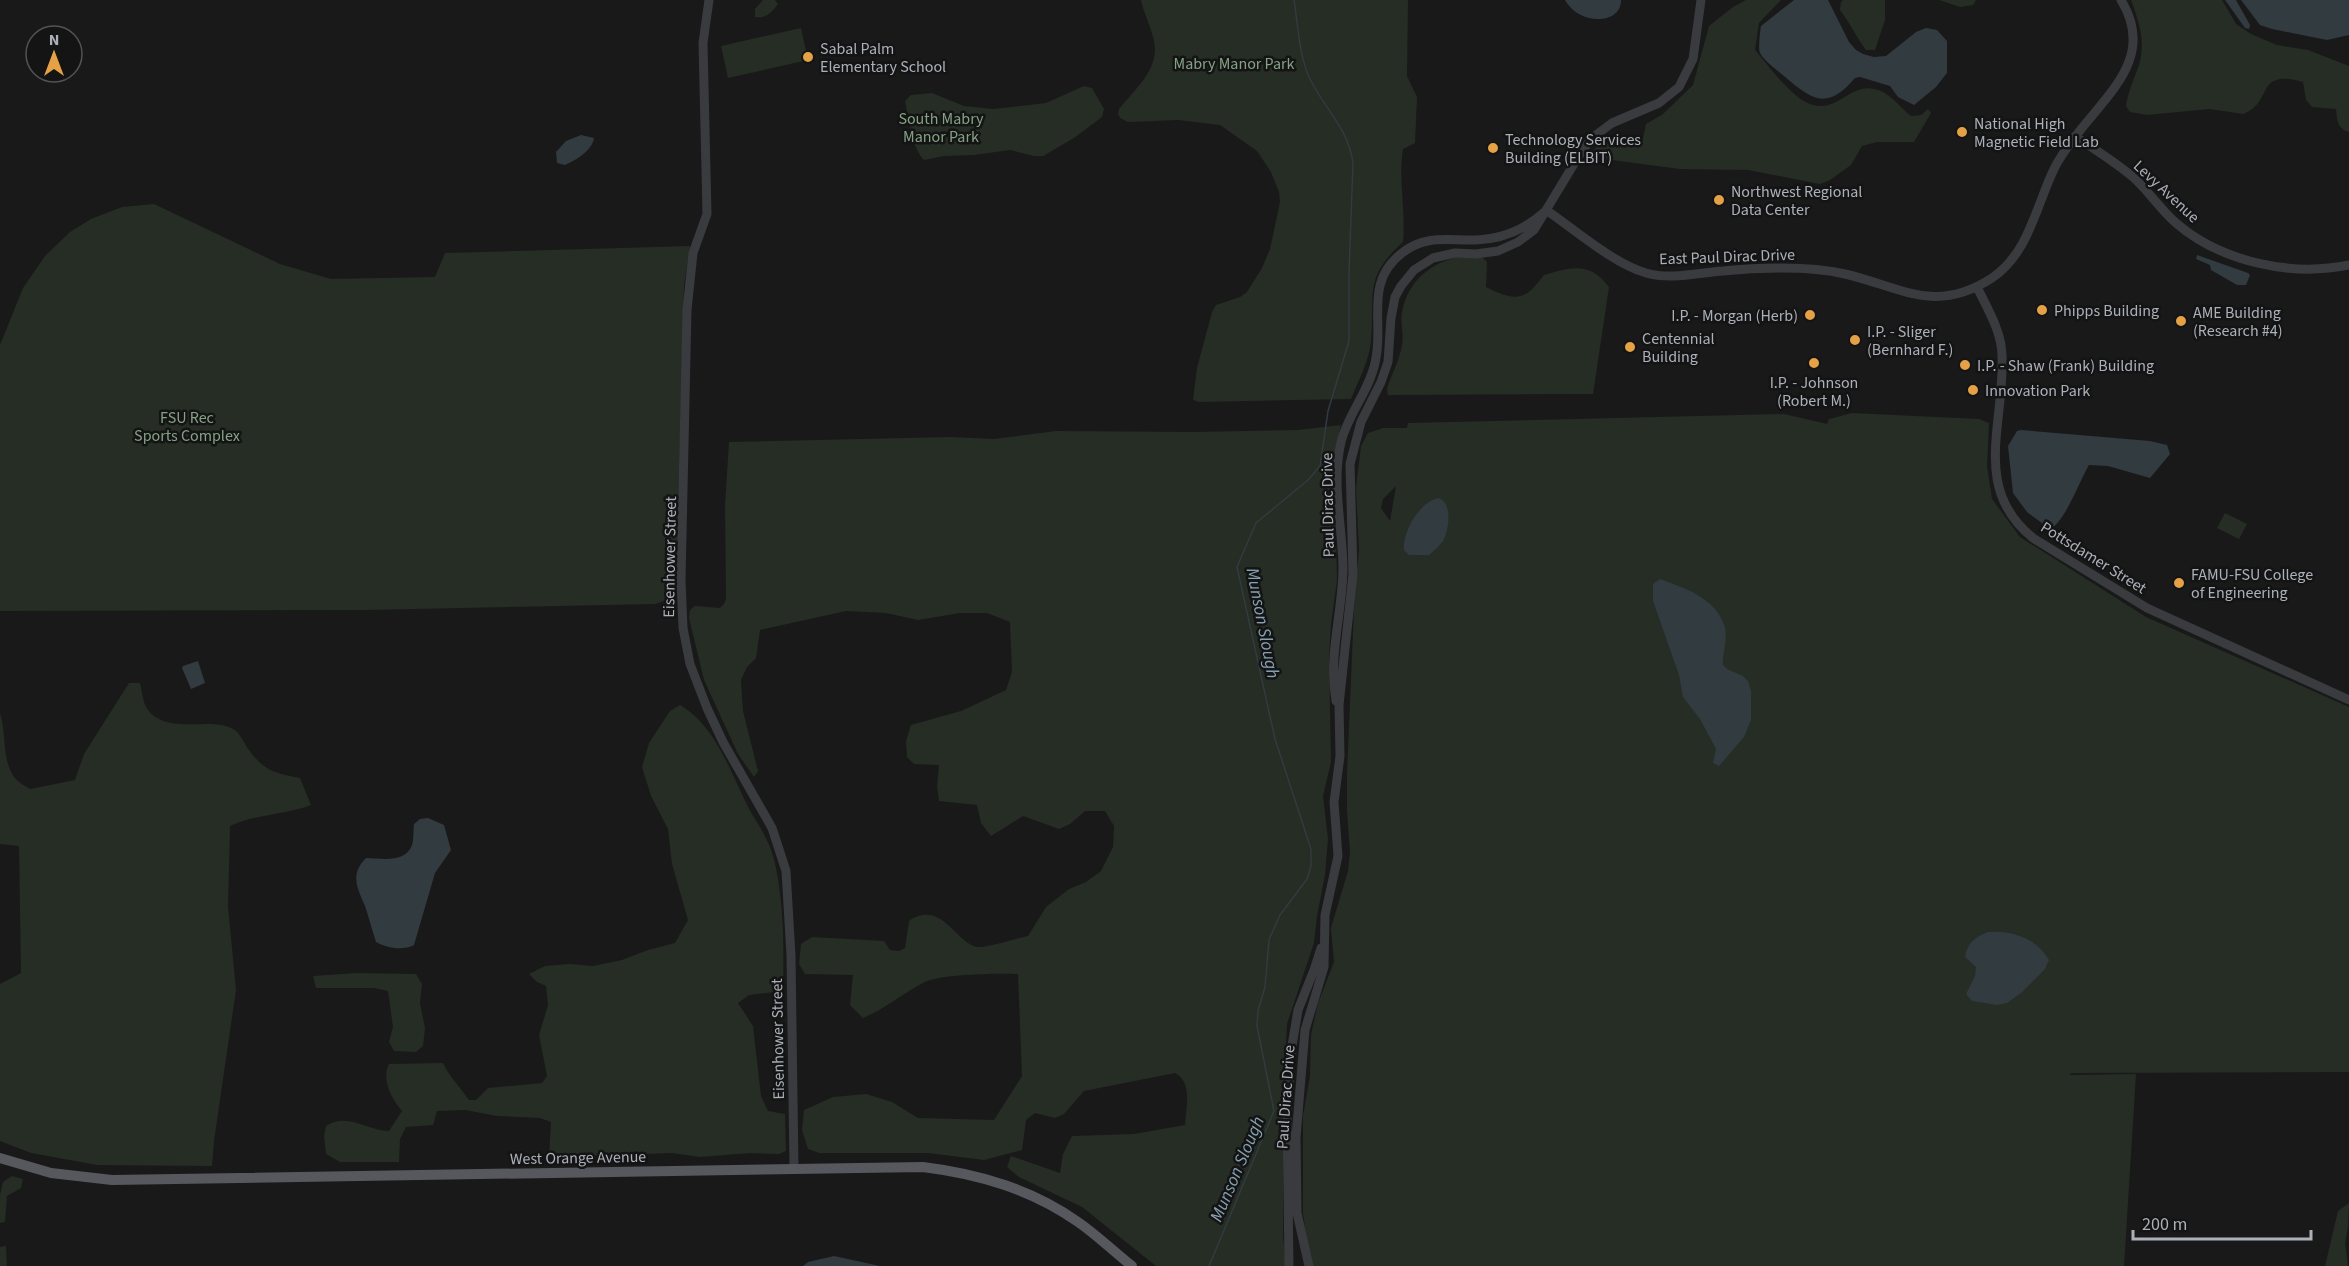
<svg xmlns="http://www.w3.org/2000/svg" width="2349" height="1266" font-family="'Source Sans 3',sans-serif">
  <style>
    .green { fill: #252d25; fill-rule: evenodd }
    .water { fill: #313b40 }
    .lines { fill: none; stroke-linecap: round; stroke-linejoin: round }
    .stream { stroke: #313b40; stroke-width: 1.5 }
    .minor { stroke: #3a3b3f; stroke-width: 9 }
    .major { stroke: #56585e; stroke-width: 10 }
    .poi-dot { fill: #e5a146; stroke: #141415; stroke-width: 2 }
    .labels { text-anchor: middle; stroke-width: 5; stroke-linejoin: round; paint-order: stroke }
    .poi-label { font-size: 16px; fill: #acb1b9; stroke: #141415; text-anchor: start }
    .park-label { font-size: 16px; fill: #85a384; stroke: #141415 }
    .street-label { font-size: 16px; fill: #acb1b9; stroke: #141415 }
    .water-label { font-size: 18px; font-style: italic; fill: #86a1b1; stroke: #141415 }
  </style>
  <rect width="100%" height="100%" fill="#19191a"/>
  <path class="green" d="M763,0H775L778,4C772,12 766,19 755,17V9Z
    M1141,0H1408L1407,76L1417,97L1415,143L1403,149C1398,180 1406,211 1403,242C1363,278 1375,294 1371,341C1369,362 1359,379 1351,399L1199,402L1193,400L1197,368L1212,312L1216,305L1240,297L1247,292L1262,268L1270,249L1280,202L1279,192L1271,172L1257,151L1220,125L1178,120L1128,122L1120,118L1118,114L1119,109C1135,89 1160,69 1154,41C1151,27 1144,14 1141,0Z
    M1746,0H1781L1759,23L1755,50C1769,66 1793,100 1813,105C1842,112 1852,77 1883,92C1893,97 1902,109 1911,116L1921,115L1928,109L1931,113L1914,142H1877L1862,146L1851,165L1830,180L1820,184L1748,170L1680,169L1596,158L1591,154C1601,135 1625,148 1642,143L1646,124L1663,114L1693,85L1709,26L1733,7Z
    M1843,0H1885V20L1875,50H1866C1856,37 1850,23 1840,10L1841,2Z
    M1939,0H1976L1973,5L1960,7Z
    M2131,0H2222L2236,24L2251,34L2277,45L2308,50L2349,66V132C2337,129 2337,119 2336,109L2312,107L2306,100L2303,82C2254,68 2274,103 2243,114L2209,109L2147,115L2130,112L2126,106C2128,91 2134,79 2139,65C2146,42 2139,22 2131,0Z
    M801,28L808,60L728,78L721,46Z
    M1084,86L1092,88L1104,109L1102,117L1074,138L1043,156H1034L1010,150L974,155L944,156L924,160C913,150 908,116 905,101L911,95L932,93L964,106L993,109L1046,103Z
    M154,204L280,264L331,279L435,277L445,253L690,246L684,286L676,587L670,599L655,604L366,610L0,611V345L23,288L45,256L70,232L91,219L122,207Z
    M1460,257L1483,258L1487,262L1486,287C1516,302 1525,301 1544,275C1571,267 1590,261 1609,287L1593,394L1388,395L1387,389C1391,375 1400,359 1402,345C1404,334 1400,322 1402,312C1408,281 1431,262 1460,257Z
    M1852,413L1979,419L1989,423L1987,466L1992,499L2020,537L2146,617L2349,707V1072L2072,1073L2069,1075L2136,1074L2124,1266H1311L1303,1214V1116L1310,1076L1311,1035L1318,1003L1334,962L1331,928L1348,871L1350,852L1347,811V774L1354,609L1359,549L1356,488L1361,446L1368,433L1383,428H1407L1408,423L1784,414L1827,424L1829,419ZM1396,486L1390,521L1381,508L1383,499Z
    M1341,425L1334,454L1337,580L1331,624L1329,657L1331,762L1323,796L1328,839L1325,875L1317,916L1314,943L1287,1024L1283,1097V1236L1286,1266H1156L1082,1207L1019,1177L1007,1167L1011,1156L1060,1173L1063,1154L1072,1136L1134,1134L1185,1125C1186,1108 1193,1083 1175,1073L1084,1091L1064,1114L1055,1118L1035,1113L1026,1120L1022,1150L984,1160L928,1153H819L808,1149L802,1130L804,1110L833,1097L866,1094L892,1102L918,1118L994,1120L1022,1076L1018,974C999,973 941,974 925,982C903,993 885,1009 863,1018L850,1005L853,975L805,974L799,964L801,944L812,937L884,941L890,950L899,951L905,948L909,921C942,899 955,943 977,947C986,948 1018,938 1028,936L1046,907L1069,889L1086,882L1101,871L1113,847L1114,826L1105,811H1085L1070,824L1059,829L1023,816L991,836L981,823L977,805L939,801L937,787L939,765L914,764L907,757L906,741L911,725L961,711L1006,690L1012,672L1010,622L987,613H960L918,620L886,613L846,611L760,630L756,658L747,667L741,680L743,711L758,771L754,777L738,754L704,680L689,618L690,610L695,606L720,608L724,604L726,599L725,505L729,442L950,437L994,439L1056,431L1194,432L1298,430Z
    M2225,513L2247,524L2239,539L2217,528Z
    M129,683H140C142,691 143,704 148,710C169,737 215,714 236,731C241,735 245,745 249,750C263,770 276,774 300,778L311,805C285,815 256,814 230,826L228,906L236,990L214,1141L212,1166L97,1165L31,1153L0,1141V984L21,973L19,846L0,844V713C7,734 1,760 15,778C18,782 25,786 30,789L75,780L84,754Z
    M680,705C718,727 732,778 752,814C763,832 772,846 776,868C784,908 784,950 783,991L749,995L738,1003L753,1026L761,1096L768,1111L785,1114L786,1151L779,1154L750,1153L700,1157L672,1153L549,1157L551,1122L540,1118L497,1116L465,1110L437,1111L433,1125L406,1127L400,1139L399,1162H340L326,1154L324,1136L326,1126C347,1112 366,1130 389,1131L402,1111C392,1099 381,1080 389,1064L443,1063C449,1076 460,1087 469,1100H476L488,1088L542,1083L547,1076L539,1035L548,1005L546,986L537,982L529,974L545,966L570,964L593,966L622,960L648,950L675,943L688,920L672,864L668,829L651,796L642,767L649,743L670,711Z
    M357,973L416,974L422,984L420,1003L425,1028L423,1046L416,1052L394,1051L389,1042L393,1027L388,991L374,988H316L313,976Z
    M12,1176L23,1179L21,1188L7,1196L5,1222L0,1223V1195L3,1182Z
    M2349,1203L2348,1227L2345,1243L2348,1266H2325L2338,1211Z
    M6,1246L7,1266H0V1247Z"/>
  <path class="water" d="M1565,0H1621C1621,21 1594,23 1579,14C1573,11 1568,5 1565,0Z
    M1794,0H1828L1849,42L1856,50L1863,54L1874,57L1886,56L1916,32L1926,28L1937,30L1947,41V73L1936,87L1914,105L1898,97L1890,86L1860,77L1855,78C1827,111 1812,100 1784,76C1777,70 1765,62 1760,53C1758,50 1760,31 1761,26Z
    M2225,0H2236L2250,25L2249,29L2245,28Z
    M2241,0H2349V35L2327,40L2272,29L2260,25Z
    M581,135L594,138C592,151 576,160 565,165L557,163L556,152L566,141Z
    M2197,255L2248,273L2250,275L2246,285H2237L2211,270L2210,265L2196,259Z
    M2021,430L2150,441L2167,445L2170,454L2150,478L2108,466L2089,465C2080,480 2065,522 2050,529L2027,512L2013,493L2008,446L2017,431Z
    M1439,498C1453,504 1449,530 1443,541C1439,546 1434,551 1429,555H1409L1404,550C1402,532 1420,501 1439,498Z
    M1660,579C1685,588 1718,599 1725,628C1728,640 1722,653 1723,665L1727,669L1743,676L1748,681L1751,691V720L1744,737L1719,766L1713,763L1716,749L1700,719L1683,697L1679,675L1653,601V584Z
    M198,661L205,683L191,689L182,668L183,666Z
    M428,818L444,825L451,850L435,873L414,945C403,951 386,948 376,942C372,930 369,918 365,906C358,889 349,875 366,858C381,858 405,864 412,845C414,839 413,831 414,824L420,819Z
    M1988,932C2011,930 2037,938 2049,960L2045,969L2021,993L2007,1003L1997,1005L1972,1001L1966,994L1975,976L1976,967L1965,957C1967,943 1975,937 1988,932Z
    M834,1256L880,1266H803L808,1262Z"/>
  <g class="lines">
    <path class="stream" d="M1209,1266L1274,1111L1257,1026L1258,1011L1265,987L1269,940L1280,915L1307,879L1311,866V849L1275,739L1237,567L1256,523L1308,480L1320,466L1328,411L1349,341V272L1353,163C1348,127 1324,109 1309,77C1299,54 1298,25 1294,0"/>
    <path class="minor" d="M709,0L703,43L707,214L693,253L687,310L681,580L683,628L690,664L707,708L723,742L772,828L786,871L791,955L794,1168
      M2075,136C2095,150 2117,163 2135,179C2150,193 2161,210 2176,223C2221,262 2292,277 2349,265
      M1546,210C1574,229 1614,264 1646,273C1671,280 1697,273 1723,271C1742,269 1762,268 1782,268C1803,268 1824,269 1845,274C1901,287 1935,315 1992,278C2029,253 2036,206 2054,169C2061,154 2072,141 2082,128C2113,89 2154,54 2121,0
      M1977,287C1987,308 2002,332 2002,356C2005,424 1971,488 2033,538L2147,608L2349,700
      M1336,701C1328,656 1342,615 1343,570C1343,528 1331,484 1341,442C1348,414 1369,391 1375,363C1385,323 1363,283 1402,253C1426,234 1449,241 1476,240C1501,239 1524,230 1543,213
      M1289,1266L1287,1117L1291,1052L1298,1010L1314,970L1321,948
      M1309,1266L1297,1213L1296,1137L1305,1030L1324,967L1325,915L1338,856L1334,802L1340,756L1339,705L1353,574L1350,464L1361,422L1381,382L1388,362L1391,318L1395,297L1401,286L1414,270L1433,258L1455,253L1476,254L1498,251L1518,242L1534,230L1580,154L1592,138L1612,123L1659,103L1679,87L1693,59L1701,0"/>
    <path class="major" d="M0,1158L51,1173L112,1180L923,1167C979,1174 1031,1189 1078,1222C1097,1235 1114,1252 1132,1266"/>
  </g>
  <g class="poi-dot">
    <circle cx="808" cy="57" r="6"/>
    <circle cx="1962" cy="132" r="6"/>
    <circle cx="1493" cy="148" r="6"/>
    <circle cx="1719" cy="200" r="6"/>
    <circle cx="2042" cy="310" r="6"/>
    <circle cx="1810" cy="315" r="6"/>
    <circle cx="2181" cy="321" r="6"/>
    <circle cx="1855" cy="340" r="6"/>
    <circle cx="1630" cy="347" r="6"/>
    <circle cx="1814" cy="363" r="6"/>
    <circle cx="1965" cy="365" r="6"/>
    <circle cx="1973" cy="390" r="6"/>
    <circle cx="2179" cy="583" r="6"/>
  </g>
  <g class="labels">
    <g class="poi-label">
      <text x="820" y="54">Sabal Palm<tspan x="820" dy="18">Elementary School</tspan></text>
      <text x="1974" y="129">National High<tspan x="1974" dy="18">Magnetic Field Lab</tspan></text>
      <text x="1505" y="145">Technology Services<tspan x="1505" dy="18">Building (ELBIT)</tspan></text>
      <text x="1731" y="197">Northwest Regional<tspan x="1731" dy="18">Data Center</tspan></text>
      <text x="2054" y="316">Phipps Building</text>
      <text x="2193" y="318">AME Building<tspan x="2193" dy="18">(Research #4)</tspan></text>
      <text x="1798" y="321" text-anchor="end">I.P. - Morgan (Herb)</text>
      <text x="1867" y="337">I.P. - Sliger<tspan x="1867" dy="18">(Bernhard F.)</tspan></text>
      <text x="1642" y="344">Centennial<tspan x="1642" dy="18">Building</tspan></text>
      <text x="1977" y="371">I.P. - Shaw (Frank) Building</text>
      <text x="1814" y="388" text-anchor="middle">I.P. - Johnson<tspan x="1814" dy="18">(Robert M.)</tspan></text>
      <text x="1985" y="396">Innovation Park</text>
      <text x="2191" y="580">FAMU-FSU College<tspan x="2191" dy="18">of Engineering</tspan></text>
    </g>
    <g class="park-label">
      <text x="1234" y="69">Mabry Manor Park</text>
      <text x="941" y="124">South Mabry<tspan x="941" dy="18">Manor Park</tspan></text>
      <text x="187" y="423">FSU Rec<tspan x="187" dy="18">Sports Complex</tspan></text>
    </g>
    <g class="street-label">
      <text transform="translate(2167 191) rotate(43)" y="6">Levy Avenue</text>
      <text transform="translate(1727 256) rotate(-2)" y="6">East Paul Dirac Drive</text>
      <text transform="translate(1327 505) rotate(-91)" y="6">Paul Dirac Drive</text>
      <text transform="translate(669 557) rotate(-89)" y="6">Eisenhower Street</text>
      <text transform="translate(2094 557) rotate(32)" y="6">Pottsdamer Street</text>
      <text transform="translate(777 1039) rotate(-91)" y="6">Eisenhower Street</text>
      <text transform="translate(1285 1097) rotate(-86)" y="6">Paul Dirac Drive</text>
      <text transform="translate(578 1157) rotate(-1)" y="6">West Orange Avenue</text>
    </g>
    <g class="water-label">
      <text transform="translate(1263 623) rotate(79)" y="6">Munson Slough</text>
      <text transform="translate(1237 1169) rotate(-67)" y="6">Munson Slough</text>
    </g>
  </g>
  <g transform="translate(54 54)"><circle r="28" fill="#141415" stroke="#515357" stroke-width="1.5"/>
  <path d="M0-4.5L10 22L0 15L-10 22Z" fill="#e5a146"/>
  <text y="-9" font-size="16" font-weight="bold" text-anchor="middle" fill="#acb1b9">N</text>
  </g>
  <path d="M2133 1230v9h178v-9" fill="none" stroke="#acb1b9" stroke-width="3"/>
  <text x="2142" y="1230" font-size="18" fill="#acb1b9" stroke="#141415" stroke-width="4.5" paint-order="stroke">200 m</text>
</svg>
